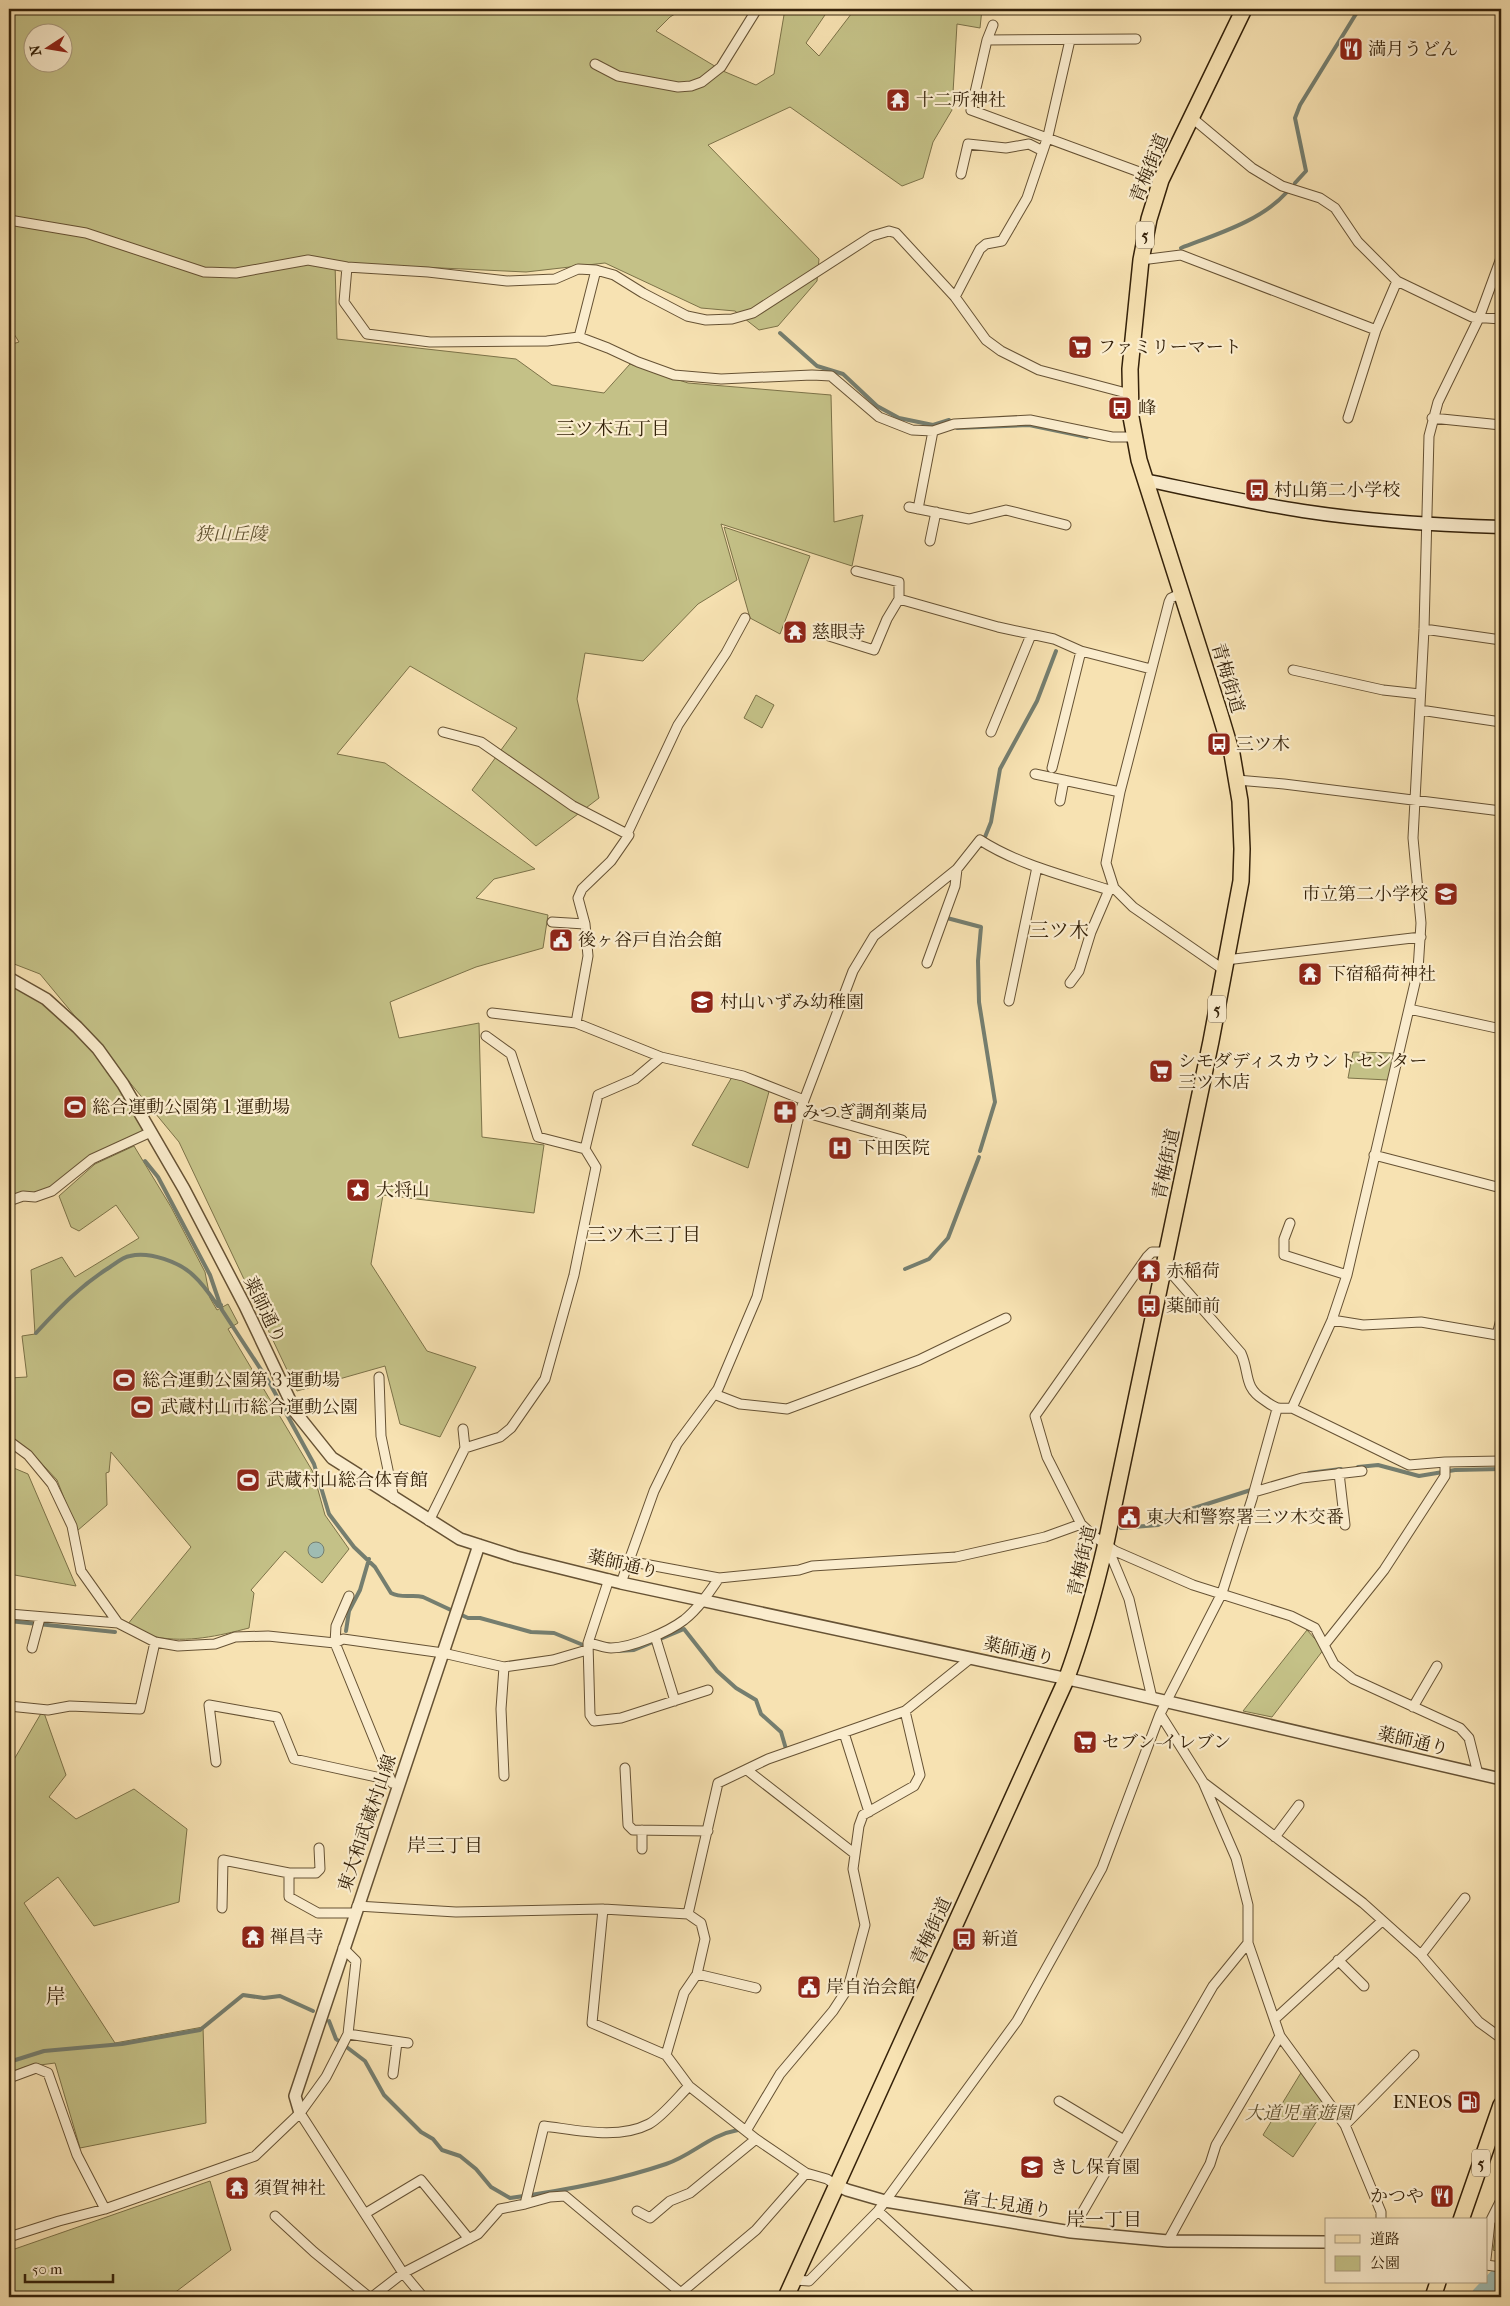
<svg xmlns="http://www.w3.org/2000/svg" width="1510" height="2306" font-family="'IM FELL French Canon','Noto Serif JP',serif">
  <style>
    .green { fill: #c4c187; stroke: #7c7248; fill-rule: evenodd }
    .water { fill: #9fbcb3; stroke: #757e6f }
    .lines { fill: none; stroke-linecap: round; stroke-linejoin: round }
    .stream { stroke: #757e6f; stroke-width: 4 }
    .river { stroke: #9fbcb3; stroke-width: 21 }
    .minor-casing { stroke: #665234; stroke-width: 11 }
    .tertiary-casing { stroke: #665234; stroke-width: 14 }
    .secondary-casing { stroke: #35220a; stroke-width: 15 }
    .primary-casing { stroke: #35220a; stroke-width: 18 }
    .minor { stroke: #faeccd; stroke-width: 9 }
    .tertiary { stroke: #faeccd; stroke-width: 11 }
    .secondary { stroke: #faeccd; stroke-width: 12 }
    .primary { stroke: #f7e2b2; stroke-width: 15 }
    .labels { text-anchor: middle; stroke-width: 4.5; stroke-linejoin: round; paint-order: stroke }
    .shield { fill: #faeccd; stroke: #705f44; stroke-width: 1 }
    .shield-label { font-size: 16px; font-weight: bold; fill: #35220a }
    .poi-label { font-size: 18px; fill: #35220a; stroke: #faeccd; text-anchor: start }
    .street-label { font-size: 18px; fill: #35220a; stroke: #faeccd }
    .park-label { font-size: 18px; font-style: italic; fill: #605230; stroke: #faeccd }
    .neighbourhood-label { font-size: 19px; fill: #35220a; stroke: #faeccd }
    .quarter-label { font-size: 20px; fill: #35220a; stroke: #faeccd }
  </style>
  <rect width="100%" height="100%" fill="#f7e2b2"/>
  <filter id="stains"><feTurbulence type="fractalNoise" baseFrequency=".004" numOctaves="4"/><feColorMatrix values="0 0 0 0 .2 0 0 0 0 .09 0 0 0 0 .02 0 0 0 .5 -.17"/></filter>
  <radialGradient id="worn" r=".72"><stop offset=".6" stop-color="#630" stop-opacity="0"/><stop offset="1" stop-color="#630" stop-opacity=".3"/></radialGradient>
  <path class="green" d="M9,9H683L670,17L656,31L723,71L756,85L774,74L785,9H829L806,43L819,56L855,9H982L980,28L957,24L952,110L933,142L923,178L902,186L790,107L708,145L819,259L817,281L778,326L759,330L735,311L701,308L605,263L526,272L335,263L337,339L516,359L552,385L604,393L630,364L688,383L831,395L834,522L863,515L852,566L721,524L737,580L698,604L643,661L585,653L577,699L599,798L536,846L472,790L517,728L410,666L337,754L385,763L535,869L494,879L476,898L548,915L543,948L476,967L390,1002L399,1038L479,1023L482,1137L544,1145L534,1213L383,1195L371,1264L427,1351L476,1367L440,1437L400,1424L385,1366L297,1391L179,1142L40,974L9,962V345L19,342L9,326V249L14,226H9ZM32,32H62V62H32Z
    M724,527L810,556L780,634L750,618Z
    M756,695L774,705L762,728L744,718Z
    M9,981L40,1001L93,1044L155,1128L92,1155L51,1188L9,1199Z
    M1353,1052L1395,1053L1388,1080L1348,1078Z
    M732,1077L770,1088L748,1168L692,1145Z
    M134,1146L171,1207L205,1272L210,1298L217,1310L228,1304L238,1323L228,1329L313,1472L325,1515L349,1549L322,1583L285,1551L251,1590L254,1593L249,1628C218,1636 188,1643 156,1637C146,1635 136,1629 127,1625L191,1547L111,1452L109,1472L106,1473L107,1505L77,1531L57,1480L31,1452L9,1436V1378L27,1377L22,1336L35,1334L31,1270L62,1257L75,1277L139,1238L116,1205L79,1231L71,1227L59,1196L95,1164Z
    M9,1466L28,1474L76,1586L9,1574Z
    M1307,1630L1324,1649L1272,1717L1243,1711Z
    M43,1710L66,1775L49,1797L76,1819L134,1789L187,1829L179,1902L94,1926L58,1877L24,1903L115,2043L203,2027L206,2123L80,2148L55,2063L25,2067L9,2073V1768Z
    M1302,2071L1327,2106L1293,2157L1263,2135Z
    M210,2181L231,2250L169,2297H9V2251Z
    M1501,2214V2245L1496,2251L1493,2250L1498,2220Z"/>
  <path class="water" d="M308 1550a8 8 0 1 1 16 0a8 8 0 1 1-16 0Z"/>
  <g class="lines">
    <path class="stream" d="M1295,183L1306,171L1295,118L1300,105L1359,9
      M1181,248C1217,234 1261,221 1287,192
      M780,333L817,366L843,374L877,406L899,418L933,425L949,420
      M957,428L1029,425L1087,437
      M985,837L991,822L1000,769L1037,701L1056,651
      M947,918L981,927L978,961L979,1002L995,1102L980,1151
      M145,1161L158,1177L210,1275L222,1310L269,1382L314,1464L329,1514L354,1547L375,1567L391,1593C403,1599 412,1594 423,1597L468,1618H480L531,1632L554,1633L588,1647
      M905,1269L929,1259L948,1238L979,1157
      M36,1333C60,1307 80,1286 110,1267C116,1263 123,1257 130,1256C149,1251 180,1262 194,1276C203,1284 211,1296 218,1306L221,1305
      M1358,1467L1378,1465L1419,1476L1455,1470L1501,1469
      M1309,1473L1341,1469
      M1121,1528L1158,1525L1188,1510L1254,1489
      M9,1621L115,1632
      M346,1631L349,1611L360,1590L369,1559
      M617,1651L634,1650L684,1629L717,1671L736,1688L756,1700L761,1714L781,1732L786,1749
      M329,2021L336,2039L365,2061L384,2095L421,2132L433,2139L442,2150L460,2156L476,2169L491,2187L510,2198C562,2191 616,2181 666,2164C693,2155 709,2135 738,2130
      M9,2062L44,2051L122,2044L200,2030L243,1995L264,1998L280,1996L313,2011"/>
    <path class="river" d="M1481,2297L1501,2276"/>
    <g class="minor-casing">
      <path id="minor" d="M993,25L987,40L971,110L1161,180
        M987,40L1136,39
        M595,64L618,76L678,87L691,86L702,82L721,67L757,9
        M1191,117L1252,168L1282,186L1320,198L1335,208L1358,242L1397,281L1472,317L1501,319
        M961,174L968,144L1006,148L1029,144L1043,151
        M9,220L86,233L204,272L236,273L308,260L347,267L428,272L507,281L555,279L578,269L596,270L614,275L643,293L687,316L706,320L732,319L753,313L872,236L889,231L896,233L955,297L986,340L1001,351L1039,370L1130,394
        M1141,260L1181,255L1376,330
        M347,267L344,302L367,334L430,342L547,341L579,337
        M596,270L579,337L608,348L638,362L674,375L721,379L812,375L831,376L879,417L912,430L933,431L954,424L1030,420L1112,437H1134
        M955,297L980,249L986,244L1002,241L1027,198L1048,136L1070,40
        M1348,418L1376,330L1397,281
        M1432,418L1501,425
        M909,507L969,519L1006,510L1066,525
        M918,509L933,431
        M930,541L936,512
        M1182,593L1171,598L1169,602L1120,792L1106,863L1114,888L1133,907L1224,970
        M899,599L998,627L1054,639L1081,651L1151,669
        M1424,629L1501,640
        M829,636L874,650L887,619L899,599V582L856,571
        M1293,670L1383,690L1420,694
        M1420,710L1501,722
        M443,732L481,742L573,806L629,835L611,861L582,889L578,898L585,924L588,956L576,1023
        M991,732L1031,635
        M1052,768L1081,651
        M1035,774L1120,792
        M1237,780L1284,784L1501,811
        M1060,801L1064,780
        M627,834L678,725L726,653L745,618
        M552,922L585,924
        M1226,960L1421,937
        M927,963L955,886L957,869
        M1070,983L1079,971L1091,932L1109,890
        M1009,1001L1037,867
        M1409,1009L1501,1029
        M492,1013L576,1023L661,1057L743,1076L804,1100
        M486,1036L511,1054L538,1137L585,1149
        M800,1111L902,1140
        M1374,1155L1501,1188
        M9,1201L23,1196L35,1197L52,1191L92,1159L151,1132
        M1290,1223L1284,1239V1255L1347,1275
        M1166,1252H1152L1147,1257L1035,1416L1047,1457L1081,1524L1095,1537L1115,1551L1193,1585L1291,1616L1315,1628L1334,1664L1353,1679L1460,1728L1469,1738L1478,1774
        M1164,1265L1241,1353C1250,1373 1243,1387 1264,1400C1276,1409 1278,1409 1292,1408L1409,1465L1445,1462L1501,1461
        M1332,1320L1363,1325L1421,1322L1497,1335L1501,1319
        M379,1377L381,1436L394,1499
        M714,1394L740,1404L787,1409L919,1360L1006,1318
        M1292,1408L1332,1320L1347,1275L1418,970L1421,923L1413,838L1424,629L1429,436L1438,402L1479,318L1501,258
        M463,1429L465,1448
        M9,1441L28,1455L52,1484L72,1526L81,1571L118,1623
        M1339,1473L1345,1525
        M1254,1492L1302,1478L1362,1471
        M429,1521L465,1448L500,1437L511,1428L545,1379L574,1275L596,1167L585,1149L598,1095L635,1079L661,1057
        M1107,1546L1129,1599L1152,1698
        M628,1561L719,1578L799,1570L812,1566L956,1557L1045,1537L1081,1524
        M609,1579L588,1643L590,1715L594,1721L621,1718L708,1690
        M621,1583L654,1491L677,1444L718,1389L757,1297L800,1111L853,971L874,936L957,869L980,840C1019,865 1066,876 1109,890L1114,888
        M349,1596L336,1626L335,1643L392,1783
        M9,1614L118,1623L155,1642L178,1646L215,1644L235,1637L268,1636L335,1643L343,1639L443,1653L504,1667L553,1660L587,1650
        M655,1636L675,1701
        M588,1643C596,1644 604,1648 611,1648C631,1648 668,1632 684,1620C698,1609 709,1593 719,1578
        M1325,1644L1384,1570L1445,1476V1462
        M32,1648L40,1618
        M9,1706L48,1710L70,1706L140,1709L155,1642
        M1413,1707L1437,1666
        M1160,1714L1203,1782L1236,1858L1248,1905V1943L1280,2036L1345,2125L1381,2212V2220
        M844,1733L869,1812
        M216,1762L209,1705L277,1717L294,1759L390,1780
        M625,1768L628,1825L633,1830L708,1831
        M747,1770L855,1854
        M504,1776L501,1709L504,1667
        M1204,1783L1363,1903L1421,1955L1479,2022L1501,2038
        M1275,1837L1299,1805
        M642,1849V1830
        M289,1873H316L320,1869L319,1848
        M357,1906L456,1912L603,1909L688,1914L701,1923L705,1939L697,1974L684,1993L666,2055
        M222,1908L223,1860L289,1873V1897L318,1913H354
        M603,1909L592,2023L666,2055L689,2086L756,2139L806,2173L827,2179L836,2185
        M688,1914L718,1783L768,1759L905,1711L971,1658
        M1421,1955L1465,1898
        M1338,1960L1364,1986
        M697,1974L756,1988
        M1276,2018L1382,1921
        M348,2034L408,2043
        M393,2074L397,2042
        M9,2078L36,2068L48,2073L77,2155L105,2209
        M1059,2101L1124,2140
        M300,2113L403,2273L423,2297
        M1345,2125L1414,2055
        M746,2131L780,2074L833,2011L848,1988L865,1925L853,1869L859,1826L863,1815L914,1786L920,1775L905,1711
        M525,2204L550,2197L565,2196L681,2293
        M637,2211L650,2218L670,2201L690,2193L756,2139
        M878,2211L972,2297
        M366,2213L421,2180L469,2239
        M275,2216L314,2252L369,2297
        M1071,2232L1213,1986L1248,1943
        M9,2237L59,2221L105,2209L255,2156L300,2113L326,2077L348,2034L356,1961L343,1948
        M1168,2241L1210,2164L1216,2145L1280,2036
        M1486,2259L1490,2222L1501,2200
        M1486,2265L1501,2267
        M795,2280L809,2281L878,2211L1017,2021L1102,1868L1160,1714L1222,1593L1252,1499L1277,1409
        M372,2297L403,2273L478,2234L500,2209L525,2204L544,2126C577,2130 618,2140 649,2124C662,2117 678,2097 689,2086
        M676,2297L756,2230L806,2173"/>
    </g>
    <g class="tertiary-casing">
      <path id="tertiary" d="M9,978L46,999L77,1027L98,1049L123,1084L184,1189L245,1306L296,1413L332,1458L460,1539L516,1557L621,1583L1082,1682L1501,1779
        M300,2113L295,2096L479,1545
        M836,2185L847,2190L885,2201L1071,2232L1168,2241L1326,2242"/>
    </g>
    <g class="secondary-casing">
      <path id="secondary" d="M1145,480C1198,491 1250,503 1303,511C1369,521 1435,525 1501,527"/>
    </g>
    <g class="primary-casing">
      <path id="primary" d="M1461,2220L1501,2105
        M786,2297L1066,1680C1083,1634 1095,1590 1106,1543L1211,1041L1241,881L1242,849L1240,801L1232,754L1220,714L1139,460L1131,417L1130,369L1141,260L1149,219L1161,180L1244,9
        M1433,2297L1438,2282"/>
    </g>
    <use href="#minor" class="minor"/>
    <use href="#tertiary" class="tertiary"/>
    <use href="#secondary" class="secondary"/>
    <use href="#primary" class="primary"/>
  </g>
  <defs>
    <g id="restaurant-square" transform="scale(1.25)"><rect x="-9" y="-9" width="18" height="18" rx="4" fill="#8f2418" stroke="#faeccd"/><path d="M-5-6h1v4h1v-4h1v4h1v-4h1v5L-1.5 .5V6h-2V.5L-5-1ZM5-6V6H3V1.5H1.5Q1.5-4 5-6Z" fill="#fff"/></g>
    <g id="temple-square" transform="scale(1.25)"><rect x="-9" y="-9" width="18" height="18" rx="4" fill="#8f2418" stroke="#faeccd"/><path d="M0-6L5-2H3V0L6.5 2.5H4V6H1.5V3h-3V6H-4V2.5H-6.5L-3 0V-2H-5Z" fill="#fff"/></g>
    <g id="supermarket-square" transform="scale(1.25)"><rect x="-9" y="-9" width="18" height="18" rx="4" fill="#8f2418" stroke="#faeccd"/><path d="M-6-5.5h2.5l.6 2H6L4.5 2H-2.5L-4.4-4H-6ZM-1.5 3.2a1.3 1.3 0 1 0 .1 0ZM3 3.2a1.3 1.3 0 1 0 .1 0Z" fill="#fff"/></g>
    <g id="bus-square" transform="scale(1.25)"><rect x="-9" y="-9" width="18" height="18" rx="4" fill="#8f2418" stroke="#faeccd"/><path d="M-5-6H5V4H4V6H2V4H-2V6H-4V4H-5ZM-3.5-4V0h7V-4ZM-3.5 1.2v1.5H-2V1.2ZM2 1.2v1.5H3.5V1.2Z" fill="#fff"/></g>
    <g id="school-square" transform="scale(1.25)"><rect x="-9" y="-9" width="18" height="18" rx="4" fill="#8f2418" stroke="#faeccd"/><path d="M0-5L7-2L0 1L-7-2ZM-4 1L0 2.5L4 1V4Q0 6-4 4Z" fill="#fff"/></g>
    <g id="civic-square" transform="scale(1.25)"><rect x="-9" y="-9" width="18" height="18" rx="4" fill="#8f2418" stroke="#faeccd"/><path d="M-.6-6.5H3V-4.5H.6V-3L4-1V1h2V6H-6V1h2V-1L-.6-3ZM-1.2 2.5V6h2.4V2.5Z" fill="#fff"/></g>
    <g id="stadium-square" transform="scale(1.25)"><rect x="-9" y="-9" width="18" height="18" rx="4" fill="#8f2418" stroke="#faeccd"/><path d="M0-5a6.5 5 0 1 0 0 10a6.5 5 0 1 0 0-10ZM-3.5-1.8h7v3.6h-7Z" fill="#fff"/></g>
    <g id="pharmacy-square" transform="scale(1.25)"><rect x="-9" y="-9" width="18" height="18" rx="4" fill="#8f2418" stroke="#faeccd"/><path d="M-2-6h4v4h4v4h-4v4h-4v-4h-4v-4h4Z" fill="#fff"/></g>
    <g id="hospital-square" transform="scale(1.25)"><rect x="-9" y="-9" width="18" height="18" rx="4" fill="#8f2418" stroke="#faeccd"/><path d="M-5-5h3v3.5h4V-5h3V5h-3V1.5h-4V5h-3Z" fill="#fff"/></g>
    <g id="sight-square" transform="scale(1.25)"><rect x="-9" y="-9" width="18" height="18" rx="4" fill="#8f2418" stroke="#faeccd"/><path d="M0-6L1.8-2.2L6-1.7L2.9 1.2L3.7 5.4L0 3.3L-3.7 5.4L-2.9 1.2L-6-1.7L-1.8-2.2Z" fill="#fff"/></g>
    <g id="fuel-square" transform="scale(1.25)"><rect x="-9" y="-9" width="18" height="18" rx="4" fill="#8f2418" stroke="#faeccd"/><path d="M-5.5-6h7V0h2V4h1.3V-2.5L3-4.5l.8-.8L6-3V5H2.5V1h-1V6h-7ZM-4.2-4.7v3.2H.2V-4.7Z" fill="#fff"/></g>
  </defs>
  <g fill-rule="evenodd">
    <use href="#restaurant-square" x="1351" y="49"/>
    <use href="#temple-square" x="898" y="100"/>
    <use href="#supermarket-square" x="1080" y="347"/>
    <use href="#bus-square" x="1120" y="408"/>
    <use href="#bus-square" x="1257" y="490"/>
    <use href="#temple-square" x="795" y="632"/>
    <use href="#bus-square" x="1219" y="744"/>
    <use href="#school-square" x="1446" y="894"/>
    <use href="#civic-square" x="561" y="940"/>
    <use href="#temple-square" x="1310" y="974"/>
    <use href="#school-square" x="702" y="1002"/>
    <use href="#supermarket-square" x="1161" y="1071"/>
    <use href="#stadium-square" x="75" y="1107"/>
    <use href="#pharmacy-square" x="785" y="1112"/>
    <use href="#hospital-square" x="840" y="1148"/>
    <use href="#sight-square" x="358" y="1190"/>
    <use href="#temple-square" x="1149" y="1271"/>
    <use href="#bus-square" x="1149" y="1306"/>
    <use href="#stadium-square" x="124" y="1380"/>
    <use href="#stadium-square" x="142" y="1407"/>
    <use href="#stadium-square" x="248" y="1480"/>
    <use href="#civic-square" x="1129" y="1517"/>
    <use href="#supermarket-square" x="1085" y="1742"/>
    <use href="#temple-square" x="253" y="1937"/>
    <use href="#bus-square" x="964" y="1939"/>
    <use href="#civic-square" x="809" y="1987"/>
    <use href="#fuel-square" x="1469" y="2102"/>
    <use href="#school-square" x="1032" y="2167"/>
    <use href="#temple-square" x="237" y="2188"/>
    <use href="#restaurant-square" x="1442" y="2196"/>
  </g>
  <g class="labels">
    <g class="shield">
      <rect x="1136" y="221.5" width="18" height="27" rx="4"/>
      <rect x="1208" y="995.5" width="18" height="27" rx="4"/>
      <rect x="1472" y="2149.5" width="18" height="27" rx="4"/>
    </g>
    <g class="shield-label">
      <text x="1145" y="241">5</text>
      <text x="1217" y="1015">5</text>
      <text x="1481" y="2169">5</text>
    </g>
    <g class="poi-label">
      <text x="1368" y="55">満月うどん</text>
      <text x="916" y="106">十二所神社</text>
      <text x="1098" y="353">ファミリーマート</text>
      <text x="1138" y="414">峰</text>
      <text x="1274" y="496">村山第二小学校</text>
      <text x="812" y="638">慈眼寺</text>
      <text x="1236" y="750">三ツ木</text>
      <text x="1428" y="900" text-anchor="end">市立第二小学校</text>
      <text x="578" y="946">後ヶ谷戸自治会館</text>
      <text x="1328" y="980">下宿稲荷神社</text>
      <text x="720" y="1008">村山いずみ幼稚園</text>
      <text x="1178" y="1067">シモダディスカウントセンター<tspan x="1178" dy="21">三ツ木店</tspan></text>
      <text x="92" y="1113">総合運動公園第１運動場</text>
      <text x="802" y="1118">みつぎ調剤薬局</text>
      <text x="858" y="1154">下田医院</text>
      <text x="376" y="1196">大将山</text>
      <text x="1166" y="1277">赤稲荷</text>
      <text x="1166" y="1312">薬師前</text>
      <text x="142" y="1386">総合運動公園第３運動場</text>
      <text x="160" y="1413">武蔵村山市総合運動公園</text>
      <text x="266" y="1486">武蔵村山総合体育館</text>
      <text x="1146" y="1523">東大和警察署三ツ木交番</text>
      <text x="1102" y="1748">セブン-イレブン</text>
      <text x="270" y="1943">禅昌寺</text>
      <text x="982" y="1945">新道</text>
      <text x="826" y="1993">岸自治会館</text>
      <text x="1452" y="2108" text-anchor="end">ENEOS</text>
      <text x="1050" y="2173">きし保育園</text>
      <text x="254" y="2194">須賀神社</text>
      <text x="1424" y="2202" text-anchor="end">かつや</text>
    </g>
    <g class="street-label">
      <text transform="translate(1149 168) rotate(-68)" y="6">青梅街道</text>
      <text transform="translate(1228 678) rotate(73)" y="6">青梅街道</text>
      <text transform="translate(1166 1164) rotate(-78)" y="6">青梅街道</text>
      <text transform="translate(265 1310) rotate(64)" y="6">薬師通り</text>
      <text transform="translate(1082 1561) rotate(-77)" y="6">青梅街道</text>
      <text transform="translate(623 1564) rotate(13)" y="6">薬師通り</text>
      <text transform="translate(1019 1651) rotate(13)" y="6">薬師通り</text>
      <text transform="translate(1413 1741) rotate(13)" y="6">薬師通り</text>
      <text transform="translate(367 1823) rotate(-71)" y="6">東大和武蔵村山線</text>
      <text transform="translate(931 1931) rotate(-65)" y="6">青梅街道</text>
      <text transform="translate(1007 2204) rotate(9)" y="6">富士見通り</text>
    </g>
    <g class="park-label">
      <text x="231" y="540">狭山丘陵</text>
      <text x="1299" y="2119">大道児童遊園</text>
    </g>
    <g class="neighbourhood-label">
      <text x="613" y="435">三ツ木五丁目</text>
      <text x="644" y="1241">三ツ木三丁目</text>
      <text x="445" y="1852">岸三丁目</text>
      <text x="1104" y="2226">岸一丁目</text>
    </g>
    <g class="quarter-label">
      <text x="1059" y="937">三ツ木</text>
      <text x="56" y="2003">岸</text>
    </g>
  </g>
  <rect width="1510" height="2306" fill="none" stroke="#f7e2b2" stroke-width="30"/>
  <rect x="10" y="10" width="1490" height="2286" fill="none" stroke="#35220a" stroke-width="2.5"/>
  <rect x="15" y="15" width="1480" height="2276" fill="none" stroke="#35220a"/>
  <rect x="1325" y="2218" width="162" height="65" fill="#faeccd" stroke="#ab9b7f"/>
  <rect x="1335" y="2235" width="25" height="8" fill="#f7e2b2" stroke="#ab9b7f"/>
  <text x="1370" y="2244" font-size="15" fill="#35220a">道路</text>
  <rect x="1335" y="2256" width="25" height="15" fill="#c4c187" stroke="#ab9b7f"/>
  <text x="1370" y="2268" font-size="15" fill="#35220a">公園</text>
  <g transform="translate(48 48) rotate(258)"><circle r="24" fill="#faeccd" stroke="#ab9b7f"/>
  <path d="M0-4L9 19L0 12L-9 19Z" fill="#8f2418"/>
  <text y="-8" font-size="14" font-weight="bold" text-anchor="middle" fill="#35220a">N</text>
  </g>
  <path d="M25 2274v8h88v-8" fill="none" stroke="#35220a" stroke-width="2.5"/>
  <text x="32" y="2274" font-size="15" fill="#35220a" stroke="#faeccd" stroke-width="4" paint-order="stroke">50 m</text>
  <rect width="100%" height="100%" filter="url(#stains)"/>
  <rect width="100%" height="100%" fill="url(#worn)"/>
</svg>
